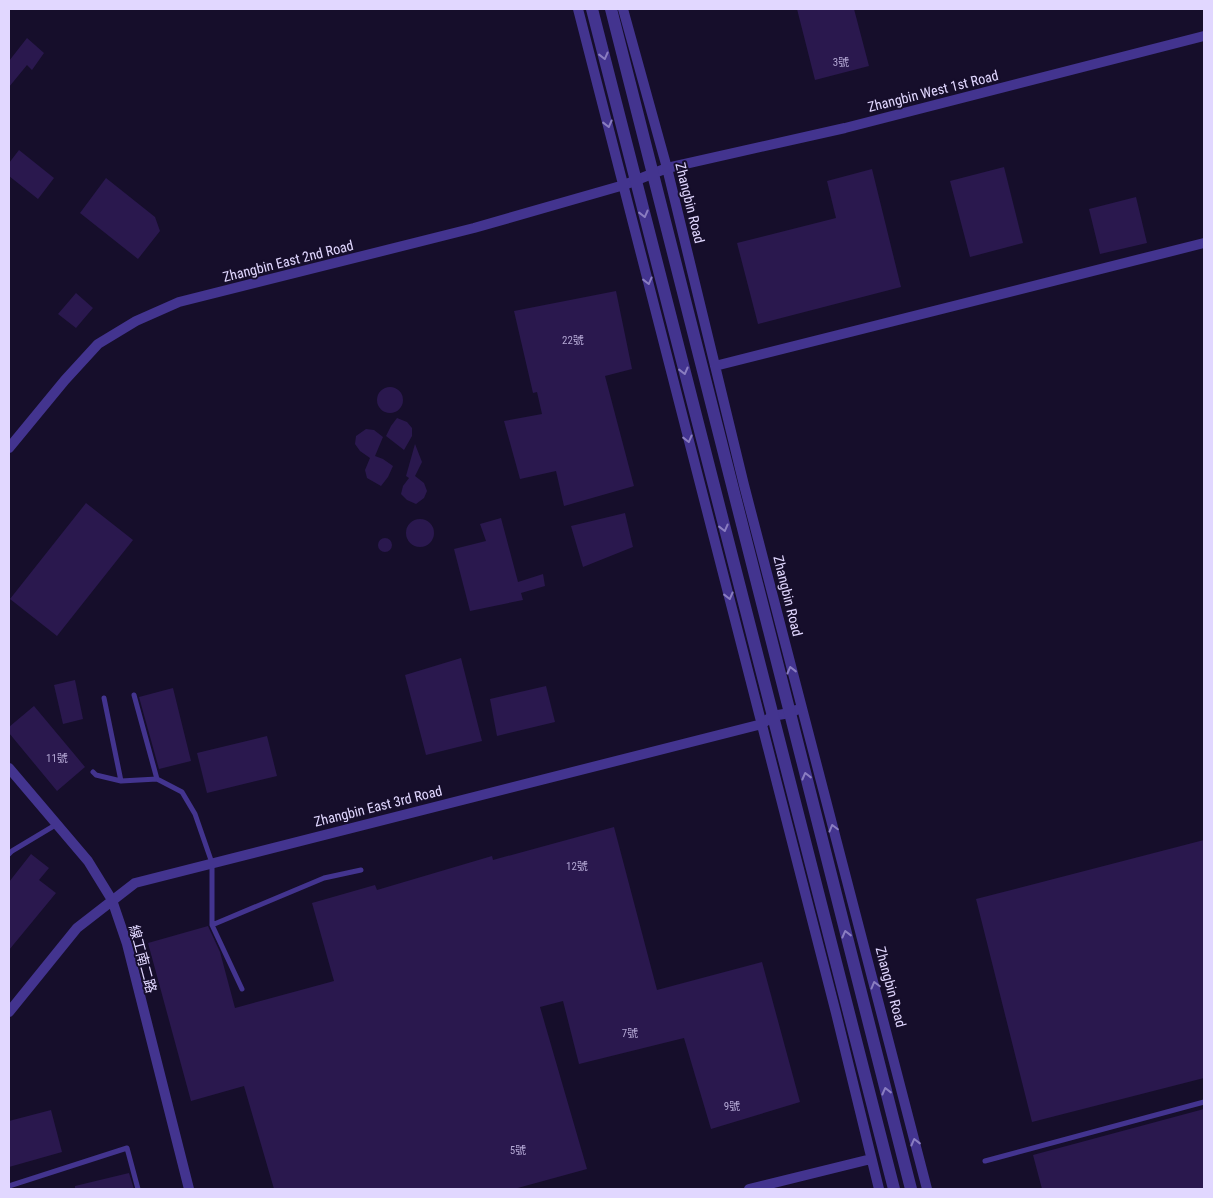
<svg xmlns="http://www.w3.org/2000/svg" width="1213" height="1198" font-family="'Roboto Condensed','Noto Sans TC',sans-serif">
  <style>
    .building { fill: #2a184e }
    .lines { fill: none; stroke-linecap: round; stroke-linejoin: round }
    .service { stroke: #43348f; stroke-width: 5 }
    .minor { stroke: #43348f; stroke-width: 10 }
    .tertiary { stroke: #43348f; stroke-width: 12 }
    .oneway { stroke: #8a7dc1 }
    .labels { text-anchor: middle; stroke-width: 4; stroke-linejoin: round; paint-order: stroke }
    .number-label { font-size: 11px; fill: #b3a7d3 }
    .street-label { font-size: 14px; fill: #e1d7ff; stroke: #160e2b }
  </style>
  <rect width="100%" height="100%" fill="#160e2b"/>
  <path class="building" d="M797,9H854L869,66L815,80Z
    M27,38L44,53L32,70L27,65L9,87V61Z
    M19,150L54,178L38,199L9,176V163Z
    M1004,167L1023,243L970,257L950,181Z
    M872,169L901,287L758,324L737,243L836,218L827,181Z
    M106,178L155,217L160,231L138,259L80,213Z
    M1136,197L1147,243L1100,254L1089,209Z
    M616,291L632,369L605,376L634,486L564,506L556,471L520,479L504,421L542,414L537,392L533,393L514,311Z
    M76,293L93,308L76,328L58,314Z
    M377 400a13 13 0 1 1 26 0a13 13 0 1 1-26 0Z
    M397,418L407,422L412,428V436L404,450L386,436L391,426Z
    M366,429L374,430L383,437L375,456L383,459L393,466L388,477L381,486L367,478L365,470L370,458L360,451L355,444L356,436Z
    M415,444L422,462L415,476L424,483L427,491L424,498L416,504L407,500L401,494L403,486L409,478L406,476Z
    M86,503L133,540L57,636L10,599Z
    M625,513L633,547L583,567L571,526Z
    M501,518L518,582L543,574L545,586L521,593L523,600L470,611L454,549L486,541L480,524Z
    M406 533a14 14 0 1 1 28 0a14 14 0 1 1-28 0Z
    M378 545a7 7 0 1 1 14 0a7 7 0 1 1-14 0Z
    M461,658L482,741L426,755L405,675Z
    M75,680L83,719L63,724L54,685Z
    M546,686L555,722L497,736L490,699Z
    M173,688L191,761L159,769L139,697Z
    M34,706L85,767L57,791L9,733V727Z
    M267,736L277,776L207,793L197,753Z
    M614,827L657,990L762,962L800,1102L711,1129L684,1038L579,1064L563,1001L540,1007L587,1169L514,1189H274L244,1086L191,1101L148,943L208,926L220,952L235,1008L334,981L312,903L375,885L377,890L492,856L493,860Z
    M1204,840V1078L1032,1122L976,899Z
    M31,854L49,868L39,880L56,893L9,950V882Z
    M1204,1109V1189H1042L1033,1155Z
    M51,1110L62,1152L9,1167V1121Z
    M129,1173L134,1189H75V1186Z"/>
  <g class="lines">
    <path class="service" d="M134,695L157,779
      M104,698L121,781
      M93,772L96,775L121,781L157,779L182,792L195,814L212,863V925L242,989
      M9,854L12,851L57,824
      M212,925L324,878L361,870
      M985,1161L1204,1102
      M9,1186L127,1148L138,1189"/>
    <path class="minor" d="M578,9L836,1013L879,1189
      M623,9L667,168L744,485L927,1189
      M715,366L1204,243
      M9,448L65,380L98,344L136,321L179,302L474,228L624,185L667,168L845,128L1204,36
      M9,768L88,861L112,900L127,944L189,1189
      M9,1012L77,928L135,883L762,724L772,716L790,713L796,710
      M749,1189L871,1159"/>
    <path class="tertiary" d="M592,9L894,1189
      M611,9L911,1189"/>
  </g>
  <defs><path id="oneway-chevron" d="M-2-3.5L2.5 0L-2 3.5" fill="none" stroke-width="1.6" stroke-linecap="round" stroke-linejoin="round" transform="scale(1.25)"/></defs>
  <g class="oneway">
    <use href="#oneway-chevron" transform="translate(604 56) rotate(76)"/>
    <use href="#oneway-chevron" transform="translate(608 124) rotate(76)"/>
    <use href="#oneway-chevron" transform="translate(644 214) rotate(76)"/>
    <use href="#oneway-chevron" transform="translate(648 281) rotate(76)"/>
    <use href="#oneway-chevron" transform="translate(684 371) rotate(76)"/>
    <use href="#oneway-chevron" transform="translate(688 439) rotate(76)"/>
    <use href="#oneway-chevron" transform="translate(724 528) rotate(76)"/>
    <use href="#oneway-chevron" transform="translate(729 596) rotate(76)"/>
    <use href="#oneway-chevron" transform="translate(791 670) rotate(-104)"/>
    <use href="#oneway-chevron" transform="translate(806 776) rotate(-104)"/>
    <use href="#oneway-chevron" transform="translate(833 828) rotate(-105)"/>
    <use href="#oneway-chevron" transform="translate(846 934) rotate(-104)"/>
    <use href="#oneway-chevron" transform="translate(875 985) rotate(-105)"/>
    <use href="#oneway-chevron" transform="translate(886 1091) rotate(-104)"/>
    <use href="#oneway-chevron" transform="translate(915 1142) rotate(-104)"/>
  </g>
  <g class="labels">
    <g class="number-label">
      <text x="841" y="66">3號</text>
      <text x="573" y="344">22號</text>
      <text x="57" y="762">11號</text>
      <text x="577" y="870">12號</text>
      <text x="630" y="1037">7號</text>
      <text x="732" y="1110">9號</text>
      <text x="518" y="1154">5號</text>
    </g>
    <g class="street-label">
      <text transform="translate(933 91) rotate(-14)" y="5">Zhangbin West 1st Road</text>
      <text transform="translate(690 203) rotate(76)" y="5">Zhangbin Road</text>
      <text transform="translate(288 261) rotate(-14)" y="5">Zhangbin East 2nd Road</text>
      <text transform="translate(788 596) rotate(76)" y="5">Zhangbin Road</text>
      <text transform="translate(378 806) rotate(-14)" y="5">Zhangbin East 3rd Road</text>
      <text transform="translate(143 959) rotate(75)" y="5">線工南二路</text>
      <text transform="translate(891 987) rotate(75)" y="5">Zhangbin Road</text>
    </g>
  </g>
  <rect width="1213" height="1198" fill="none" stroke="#e1d7ff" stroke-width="20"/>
</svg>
